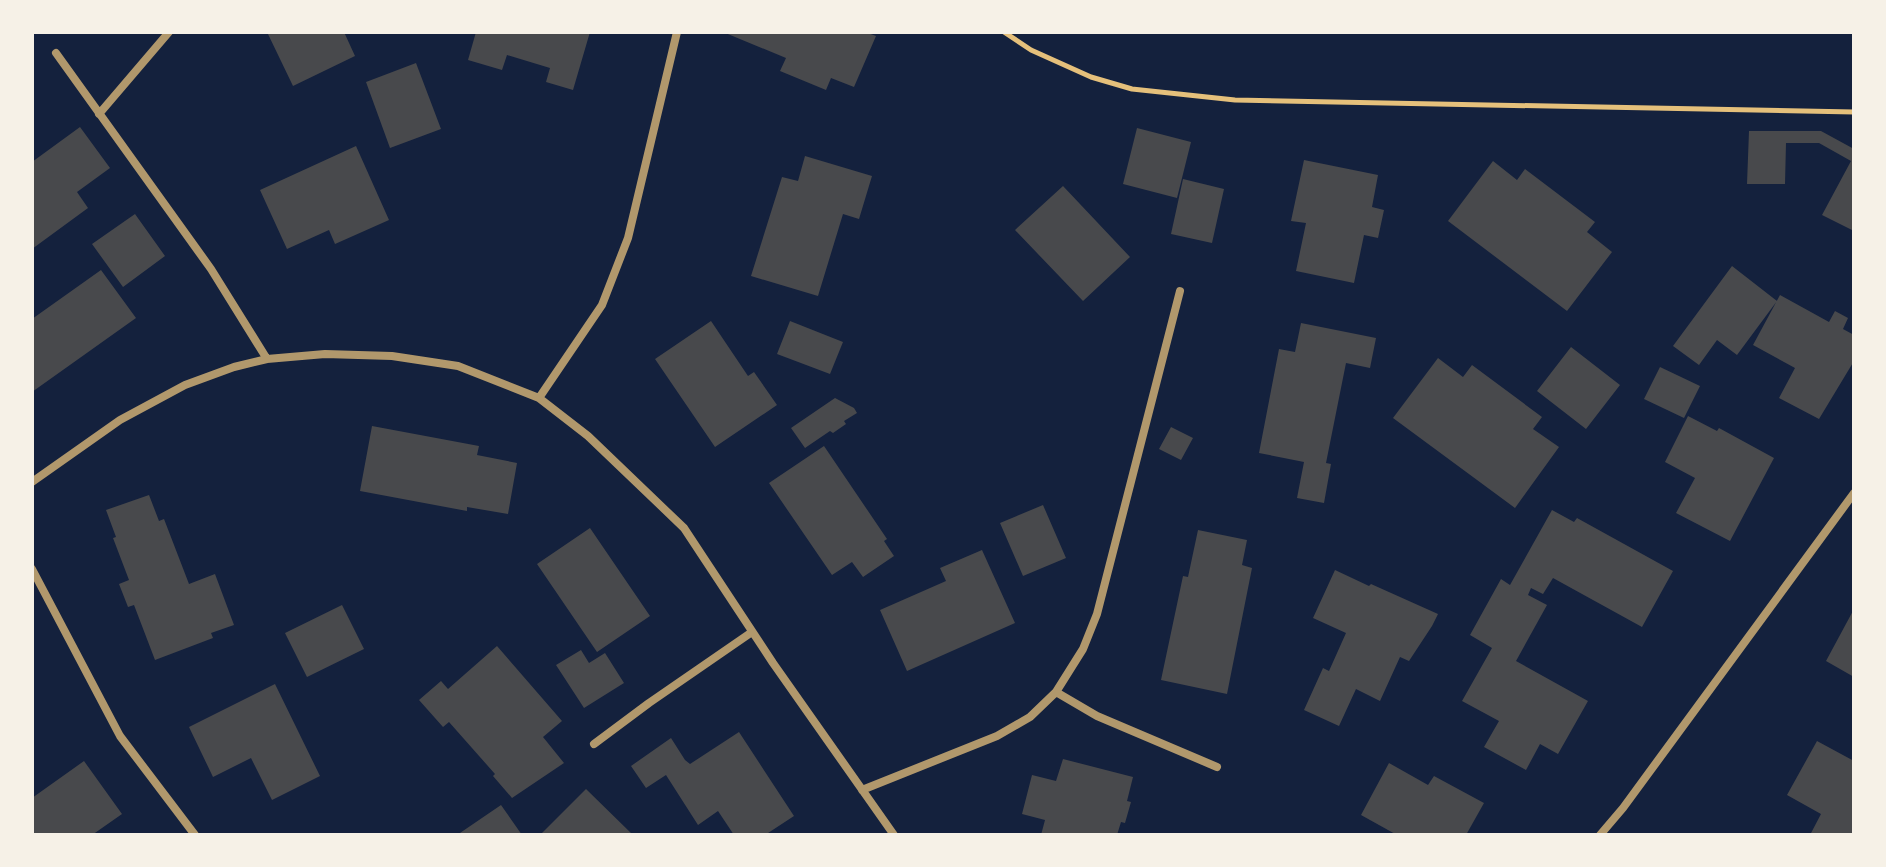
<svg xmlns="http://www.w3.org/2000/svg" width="1886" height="867" font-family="'Fira Sans',sans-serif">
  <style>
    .building { fill: #48494c }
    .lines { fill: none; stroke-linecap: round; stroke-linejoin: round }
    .path { stroke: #e5c07b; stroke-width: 5 }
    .minor { stroke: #b1986c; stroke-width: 8 }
  </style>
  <rect width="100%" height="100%" fill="#14213d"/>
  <path class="building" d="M267,32H344L355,56L293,86Z
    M476,32H590L573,90L546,82L550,68L507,55L502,70L468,60Z
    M723,32H865L876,36L854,87L831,78L826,90L780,71L786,58Z
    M416,63L441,129L390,148L366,82Z
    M80,127L110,168L77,192L88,208L32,249V162Z
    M1137,128L1191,142L1177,198L1123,184Z
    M1749,131H1821L1854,149V231L1822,215L1851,161L1819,143H1786L1785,184H1747Z
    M356,146L389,220L335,244L329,230L287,249L260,190Z
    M805,156L872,176L859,219L843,214L818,296L751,276L782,177L798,181Z
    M1304,160L1378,175L1372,207L1384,210L1378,238L1364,235L1354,283L1296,271L1306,223L1291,221Z
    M1493,161L1517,180L1525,169L1595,222L1587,232L1612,252L1567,311L1448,221Z
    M1183,179L1224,189L1212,243L1171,234Z
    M1063,186L1130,257L1083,301L1015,230Z
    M135,214L165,256L123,287L92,244Z
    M1732,266L1777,301L1737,355L1717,340L1699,365L1673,346Z
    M101,270L136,318L32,392V319Z
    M1780,295L1829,322L1835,311L1848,318L1843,329L1854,335V361L1819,419L1779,398L1795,368L1753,345Z
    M711,321L748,376L754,372L777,405L715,447L655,359Z
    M790,321L843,342L830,374L777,354Z
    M1301,323L1376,338L1370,368L1346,363L1326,463L1331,464L1324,503L1297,498L1304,462L1259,453L1279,349L1295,352Z
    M1571,347L1620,385L1586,429L1537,391Z
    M1438,358L1463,377L1472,365L1542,417L1533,429L1559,447L1515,508L1393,418Z
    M1660,367L1700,386L1684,418L1644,399Z
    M835,398L854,408L857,413L844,421L846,424L833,433L830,431L805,448L791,428Z
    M1688,416L1717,431L1719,428L1774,458L1730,541L1676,513L1695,478L1665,462Z
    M372,426L479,446L477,455L517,463L508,514L467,507V511L360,491Z
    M1171,427L1193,438L1181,460L1159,449Z
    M824,446L887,539L884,541L894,556L863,577L852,562L832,575L769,483Z
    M149,495L159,521L164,519L189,584L215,574L234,625L211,633L213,638L155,660L134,605L128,607L119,584L129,580L113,538L116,537L106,510Z
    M1043,505L1066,558L1023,576L1000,523Z
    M1552,510L1574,522L1577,518L1673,571L1642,627L1553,578L1543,594L1531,588L1528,595L1547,605L1516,661L1588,701L1558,754L1540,744L1526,770L1484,747L1499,721L1462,701L1492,648L1470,635L1501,579L1510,585Z
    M590,528L650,616L597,652L537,564Z
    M1198,530L1247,540L1242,565L1252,568L1227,694L1161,680L1183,576L1188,577Z
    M982,550L1015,623L907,671L880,610L946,581L940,568Z
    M1335,570L1369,586L1371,584L1438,614L1432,626L1409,661L1400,657L1380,701L1356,689L1339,726L1304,710L1323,668L1329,671L1346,633L1313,618Z
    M342,605L364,649L307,677L285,633Z
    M1854,609V677L1826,661Z
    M497,646L562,721L543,737L564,763L512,798L493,776L495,774L449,722L443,727L419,700L441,681L448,689Z
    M581,650L589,663L605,653L624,683L584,708L556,665Z
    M275,684L320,776L272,800L251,758L213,777L189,727Z
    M739,732L794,816L765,835H734L718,811L698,825L666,775L646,788L631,766L671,738L685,760L690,764Z
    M1817,741L1854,761V835H1810L1821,814L1787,795Z
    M1063,759L1133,777L1127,801L1131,802L1125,823L1121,822L1117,835H1041L1045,820L1022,814L1032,775L1056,781Z
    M84,761L122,814L92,835H32V798Z
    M1389,763L1428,785L1434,776L1484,803L1466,835H1397L1361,815Z
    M586,789L633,835H540Z
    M501,805L522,835H457Z"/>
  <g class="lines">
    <path class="path" d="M1004,32L1031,50L1091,77L1132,89L1235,100L1854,112"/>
    <path class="minor" d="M56,53L211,269L267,359
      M99,114L169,32
      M539,398L602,305L628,238L677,32
      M32,482L120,420L185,385L234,367L267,359L325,354L392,356L458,366L539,398L588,436L684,528L773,663L894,835
      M32,569L120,736L195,835
      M1056,692L1097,716L1217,767
      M594,744L649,703L752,632
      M862,790L997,736L1030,717L1056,692L1083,649L1097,614L1180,291
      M1600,835L1623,808L1854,493"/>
  </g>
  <rect width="1886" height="867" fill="none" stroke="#f6f1e7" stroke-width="68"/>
</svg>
